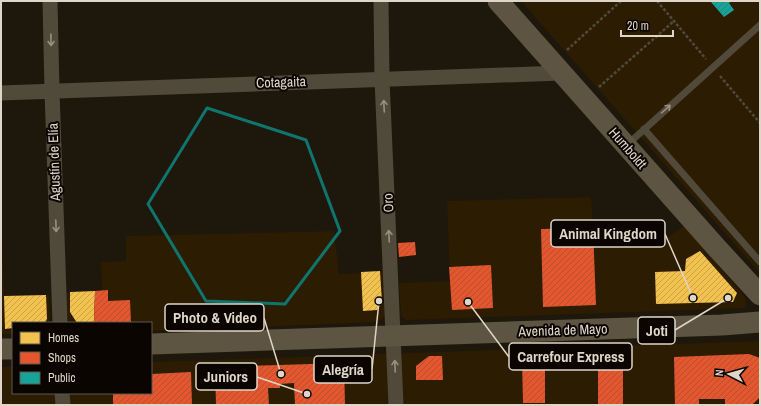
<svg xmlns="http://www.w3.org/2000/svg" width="761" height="406" font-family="'Archivo Narrow',sans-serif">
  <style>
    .built { fill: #2c1c02 }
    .homes { fill: url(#homes-hatch) }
    .shops { fill: url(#shops-hatch) }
    .public { fill: url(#public-hatch) }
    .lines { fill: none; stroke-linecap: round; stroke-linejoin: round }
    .path { stroke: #504a3e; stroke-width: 2.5; stroke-dasharray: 3 2; stroke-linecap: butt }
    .lane { stroke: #514a3b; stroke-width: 7 }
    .street { stroke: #514a3b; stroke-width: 15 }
    .secondary { stroke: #5d5442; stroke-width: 21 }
    .oneway { stroke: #989082 }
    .marked { fill: none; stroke: #0f766e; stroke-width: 3; stroke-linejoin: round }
    .labels { text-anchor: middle; stroke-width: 4; stroke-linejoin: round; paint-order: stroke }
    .street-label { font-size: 14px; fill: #dfd6c9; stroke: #0a0501 }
    .leader { fill: none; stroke: #dfd6c9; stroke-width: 1.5 }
    .callout-dot { fill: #dfd6c9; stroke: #0a0501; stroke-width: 1.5 }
    .callout { fill: #0a0501; stroke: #dfd6c9; stroke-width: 1.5 }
    .callout-label { font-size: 15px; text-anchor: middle; font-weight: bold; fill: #dfd6c9 }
  </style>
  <defs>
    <pattern id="homes-hatch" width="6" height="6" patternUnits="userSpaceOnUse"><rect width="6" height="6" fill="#f2c14e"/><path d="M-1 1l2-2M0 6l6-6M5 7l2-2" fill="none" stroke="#c6a14a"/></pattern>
    <pattern id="shops-hatch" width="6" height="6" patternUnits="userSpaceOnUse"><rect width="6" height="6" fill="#e4572e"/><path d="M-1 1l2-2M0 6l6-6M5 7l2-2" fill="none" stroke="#b45032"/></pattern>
    <pattern id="public-hatch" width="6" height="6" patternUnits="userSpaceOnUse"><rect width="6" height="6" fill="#17a398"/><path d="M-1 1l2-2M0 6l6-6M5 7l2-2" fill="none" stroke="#24857c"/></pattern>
  </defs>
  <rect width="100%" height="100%" fill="#1e170c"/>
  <path class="built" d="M521,1H760V273Z
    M591,197L594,246L660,243L685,225L745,297L746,304L744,308L407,320L403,318L401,313L399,283L450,281L447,201Z
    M334,231L339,274L385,272L386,311L383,318L377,322L151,331V323H64L63,293L102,291L101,262L126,261V236Z
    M1,238H2L4,296L49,295L50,323H13V334H1Z
    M760,341V405H1V367H13V393H151V362Z"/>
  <path class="homes" d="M700,251L737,293L733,302L656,304L655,272L685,271L686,259Z
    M380,271L382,302L377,310L363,311L361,272Z
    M95,291L94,323H77L70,312V292Z
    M46,295L47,319L45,323H13V328L5,329L4,296Z"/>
  <path class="shops" d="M593,228L596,305L543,307L541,229Z
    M415,242L416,255L399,257L398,243Z
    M491,265L493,308L452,310L449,267Z
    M108,290V301L130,300L131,323H94L95,291Z
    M749,354L760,358V397L752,405H725V399H699V405H675L674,357Z
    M429,356H442L443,380H416V366Z
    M623,358V405H598V359Z
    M522,361H545V403H523Z
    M344,363L345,405H295L294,383L280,384V388H268L269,405H216L215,367Z
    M191,372L192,405H113V393H151V374Z"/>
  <path class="public" d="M710,1H732L729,3L734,10L724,17Z"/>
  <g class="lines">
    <path class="path" d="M657,1L706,59
      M567,50L621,1
      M720,76L760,123
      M599,87L674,21"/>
    <path class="lane" d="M644,129L760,262
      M628,144L760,25"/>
    <path class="street" d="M50,1L52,91L60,323
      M381,1L382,79L396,405
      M1,93L561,73
      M62,393L63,405"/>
    <path class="secondary" d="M498,1L716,247L760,295
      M151,344L722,325L760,322
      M1,349H13"/>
  </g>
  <defs><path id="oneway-shaft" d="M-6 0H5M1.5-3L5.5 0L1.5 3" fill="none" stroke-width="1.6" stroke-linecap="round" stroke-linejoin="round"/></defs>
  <g class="oneway">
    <use href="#oneway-shaft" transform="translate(51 40) rotate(89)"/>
    <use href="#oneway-shaft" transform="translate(384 106) rotate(-93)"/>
    <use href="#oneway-shaft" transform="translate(666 109) rotate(-42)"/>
    <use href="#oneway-shaft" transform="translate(56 226) rotate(88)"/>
    <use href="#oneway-shaft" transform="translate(389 236) rotate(-93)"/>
    <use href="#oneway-shaft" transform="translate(395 366) rotate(-92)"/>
  </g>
  <path class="marked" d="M207,108L306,140L340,231L285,304L206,301L148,204Z"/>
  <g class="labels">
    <g class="street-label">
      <text transform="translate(281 82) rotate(-2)" y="5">Cotagaita</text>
      <text transform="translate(628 148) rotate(49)" y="5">Humboldt</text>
      <text transform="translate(54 162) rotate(-92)" y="5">Agustín de Elía</text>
      <text transform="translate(388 203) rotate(-93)" y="5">Oro</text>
      <text transform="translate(563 330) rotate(-2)" y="5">Avenida de Mayo</text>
    </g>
  </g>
  <path class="leader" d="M693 298L665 234M281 374L264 318M728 298L675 330M468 302L509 357M379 301L372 369M307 394L257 377"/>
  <g class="callout-dot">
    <circle cx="693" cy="298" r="4"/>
    <circle cx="281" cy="374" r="4"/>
    <circle cx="728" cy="298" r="4"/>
    <circle cx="468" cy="302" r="4"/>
    <circle cx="379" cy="301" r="4"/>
    <circle cx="307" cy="394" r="4"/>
  </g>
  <g class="callout">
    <rect x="551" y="220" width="114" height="27" rx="4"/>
    <rect x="165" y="304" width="99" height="27" rx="4"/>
    <rect x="638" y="317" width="37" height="27" rx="4"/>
    <rect x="509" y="343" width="123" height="27" rx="4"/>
    <rect x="314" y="356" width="58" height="27" rx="4"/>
    <rect x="196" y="363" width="61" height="27" rx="4"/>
  </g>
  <g class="callout-label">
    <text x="608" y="239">Animal Kingdom</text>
    <text x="215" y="323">Photo &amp; Video</text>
    <text x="657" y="336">Joti</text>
    <text x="571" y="362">Carrefour Express</text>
    <text x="343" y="375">Alegría</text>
    <text x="226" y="382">Juniors</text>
  </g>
  <rect width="761" height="406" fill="none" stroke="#dfd6c9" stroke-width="4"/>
  <rect x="12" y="322" width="140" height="72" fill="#0a0501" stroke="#5f5951"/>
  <rect x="20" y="332" width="20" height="12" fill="#f2c14e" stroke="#5f5951"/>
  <text x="48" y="342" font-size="12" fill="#dfd6c9">Homes</text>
  <rect x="20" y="352" width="20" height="12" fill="#e4572e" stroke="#5f5951"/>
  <text x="48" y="362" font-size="12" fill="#dfd6c9">Shops</text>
  <rect x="20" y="372" width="20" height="12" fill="#17a398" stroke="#5f5951"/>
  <text x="48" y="382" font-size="12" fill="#dfd6c9">Public</text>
  <g transform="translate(729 374) rotate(276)" stroke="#0a0501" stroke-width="3" paint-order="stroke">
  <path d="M0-3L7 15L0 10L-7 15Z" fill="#dfd6c9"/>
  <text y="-6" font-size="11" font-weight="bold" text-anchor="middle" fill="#dfd6c9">N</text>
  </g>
  <path d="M621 30v6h52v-6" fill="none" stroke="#dfd6c9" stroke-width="2"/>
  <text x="627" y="30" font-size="12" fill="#dfd6c9" stroke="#0a0501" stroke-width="3" paint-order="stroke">20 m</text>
</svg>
